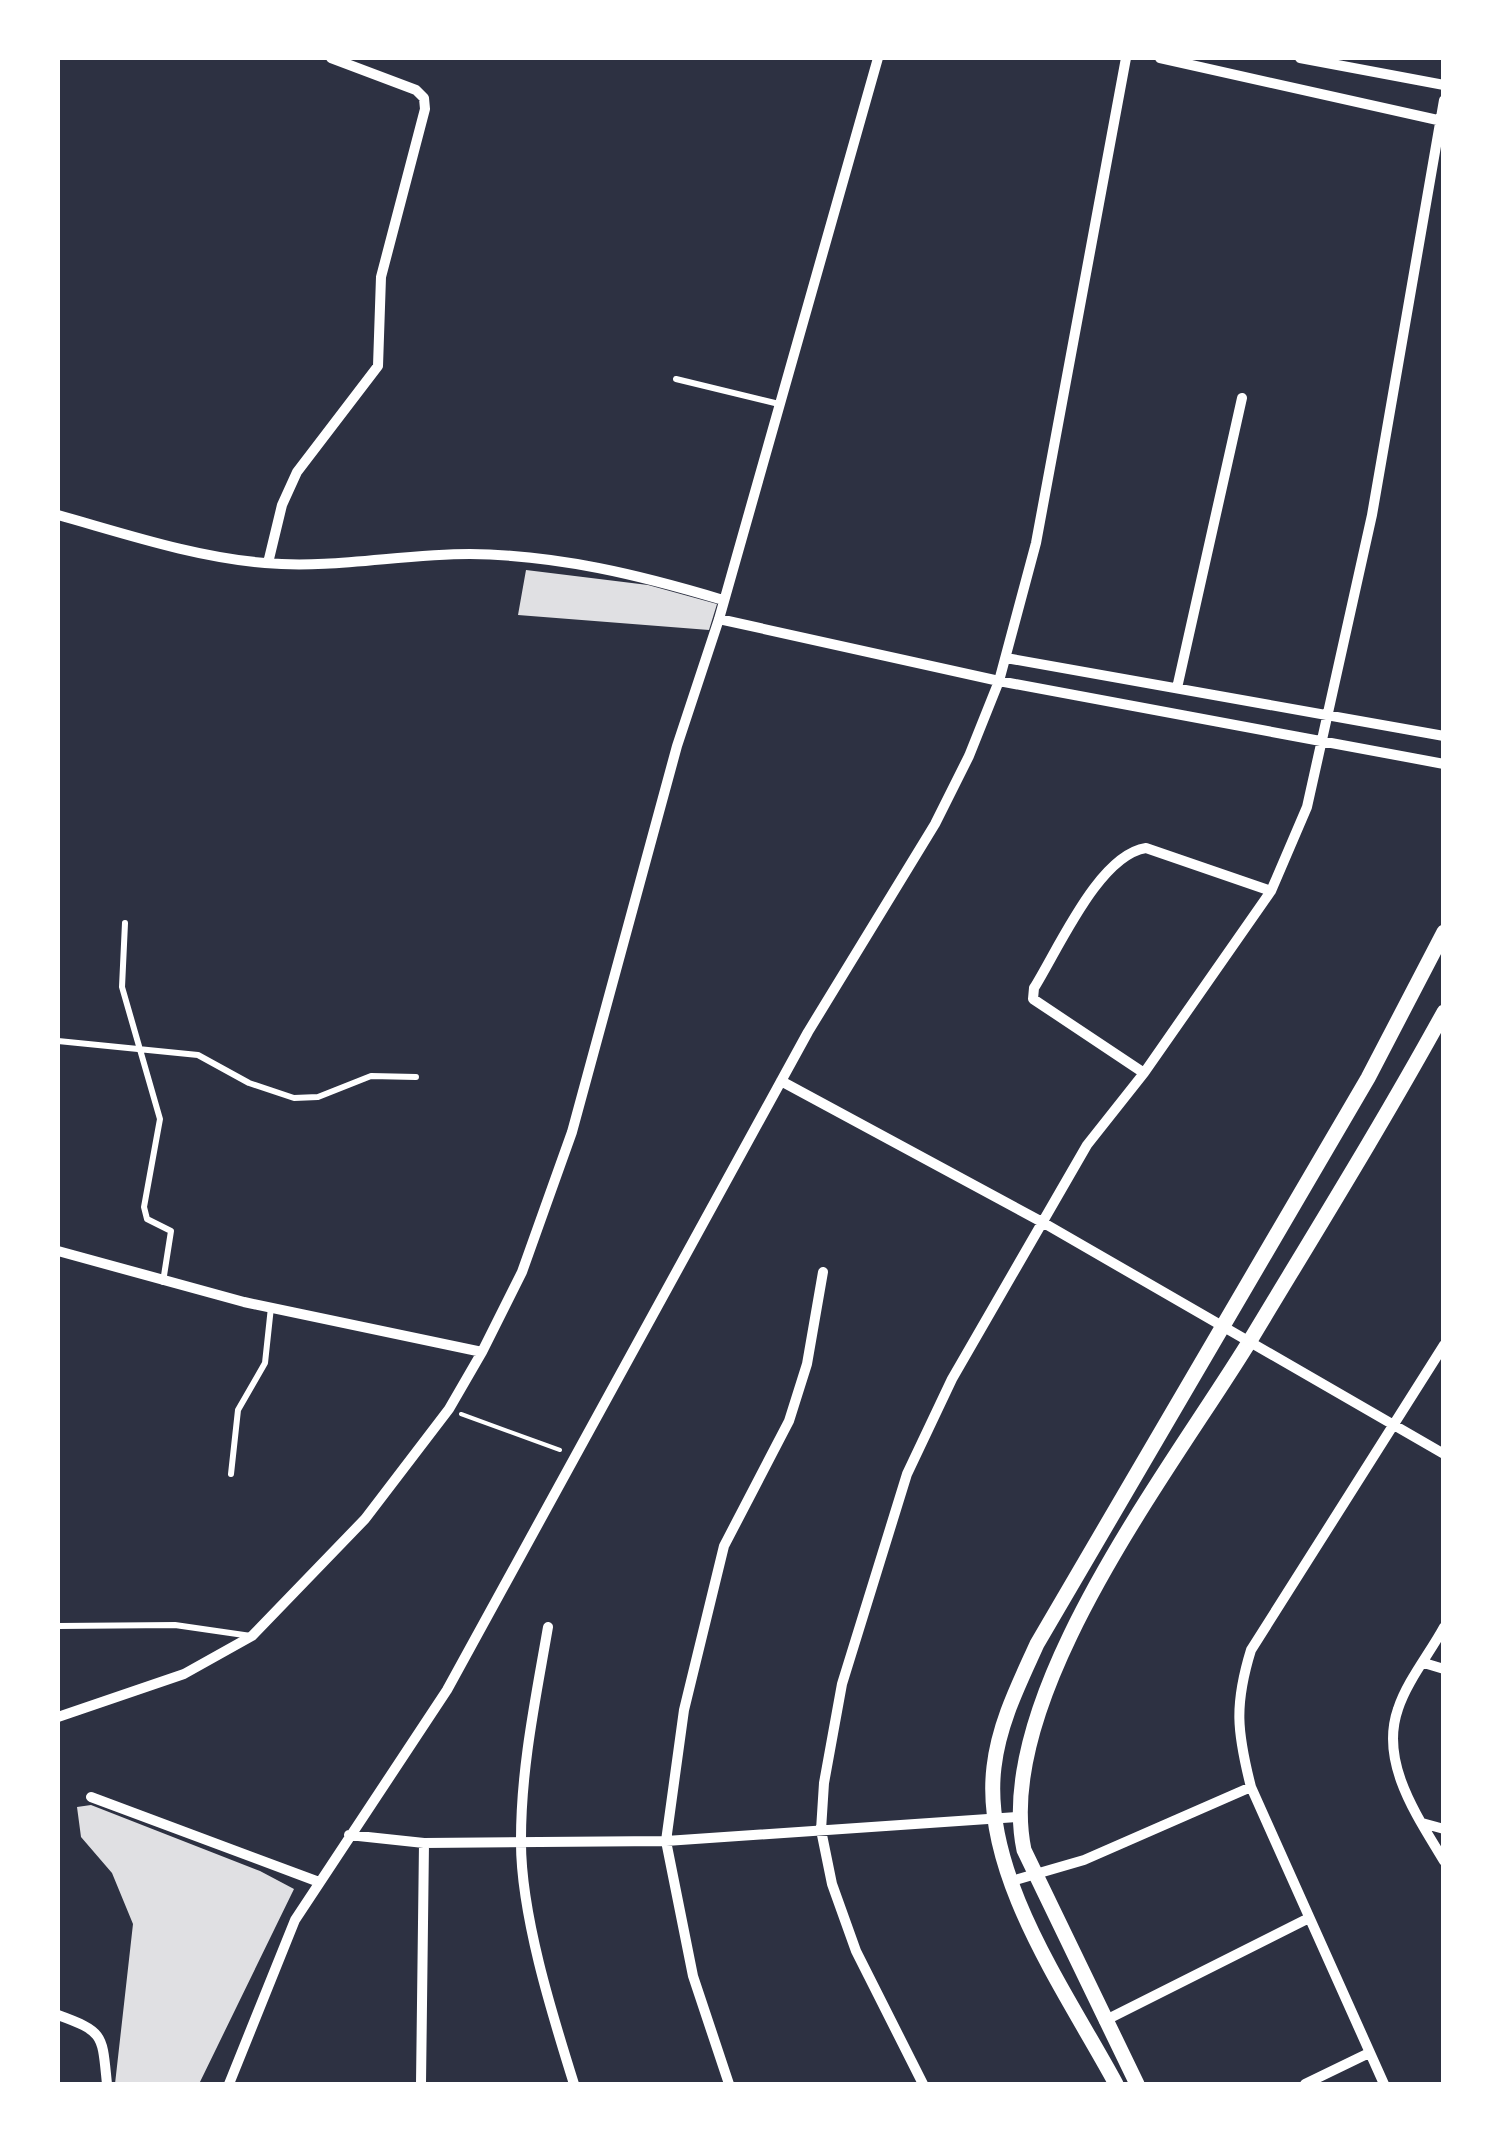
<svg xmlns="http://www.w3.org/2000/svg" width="1501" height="2142" font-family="Quicksand,sans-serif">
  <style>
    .building { fill: #e0e0e3 }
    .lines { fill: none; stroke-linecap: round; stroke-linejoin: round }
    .path { stroke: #fff; stroke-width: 4 }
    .service { stroke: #fff; stroke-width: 6 }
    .minor { stroke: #fff; stroke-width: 10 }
    .tertiary { stroke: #fff; stroke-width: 15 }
  </style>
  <rect width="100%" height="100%" fill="#2d3142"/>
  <path class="building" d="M526,570L648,585L717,604L709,630L518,615Z
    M91,1805L260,1871L294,1889L199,2084H115L133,1924L112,1873L81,1837L77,1807Z"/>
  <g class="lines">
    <path class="path" d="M461,1414L560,1450"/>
    <path class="service" d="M676,379L779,404
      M125,923L122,987L160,1119L144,1207L147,1219L171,1231L163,1282
      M58,1041L198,1055L249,1083L294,1098L318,1097L371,1076L416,1077
      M231,1474L238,1410L265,1363L271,1307
      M58,1626L175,1625L251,1636"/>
    <path class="minor" d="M1160,58L1442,121
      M1300,58L1444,85
      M58,515C126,534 194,557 265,563C333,569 401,554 470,554C558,555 640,575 723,600
      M268,563L282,505L297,472L378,366L381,277L425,109L424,98L416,90L331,58
      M719,619L999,681L1444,764
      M1006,658L1444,736
      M1177,688L1242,398
      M1144,1073L1033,999L1034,988C1059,948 1099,855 1146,848L1271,891
      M781,1081L1042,1222L1444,1454
      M58,1251L244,1302L482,1352
      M548,1627C536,1697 521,1767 521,1839C520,1912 552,2014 574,2084
      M1444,1627C1430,1653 1407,1681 1398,1709C1379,1763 1418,1817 1444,1861
      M1424,1663L1444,1669
      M58,1717L184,1674L252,1636L365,1519L449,1409L482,1352L522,1272L572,1132L677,746L719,619L878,58
      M91,1797L319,1882
      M1422,1823L1444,1829
      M349,1835L424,1843L666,1841L1017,1817
      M1012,1881L1084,1860L1251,1787
      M58,2015C105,2032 102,2035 107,2084
      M1104,2021L1309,1918
      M229,2084L295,1920L447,1690L808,1032L935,824L969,756L999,681L1036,543L1126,58
      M421,2084L424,1843
      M729,2084L693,1976L666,1841L684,1710L724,1546L789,1421L807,1364L823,1272
      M923,2084L856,1951L832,1884L821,1830L824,1783L842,1684L907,1474L952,1379L1087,1145L1144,1073L1271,891L1307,807L1372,515L1444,100
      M1305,2084L1369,2053
      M1384,2084L1251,1787C1237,1732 1234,1705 1251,1650L1444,1345"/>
    <path class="tertiary" d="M1116,2084C1067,1993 981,1874 994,1767C999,1723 1019,1684 1037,1644L1368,1078L1444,932
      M1137,2084L1024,1850C992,1697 1173,1467 1251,1339C1316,1231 1383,1123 1444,1012"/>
  </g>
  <rect width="1501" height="2142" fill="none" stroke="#ffffff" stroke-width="120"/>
</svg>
